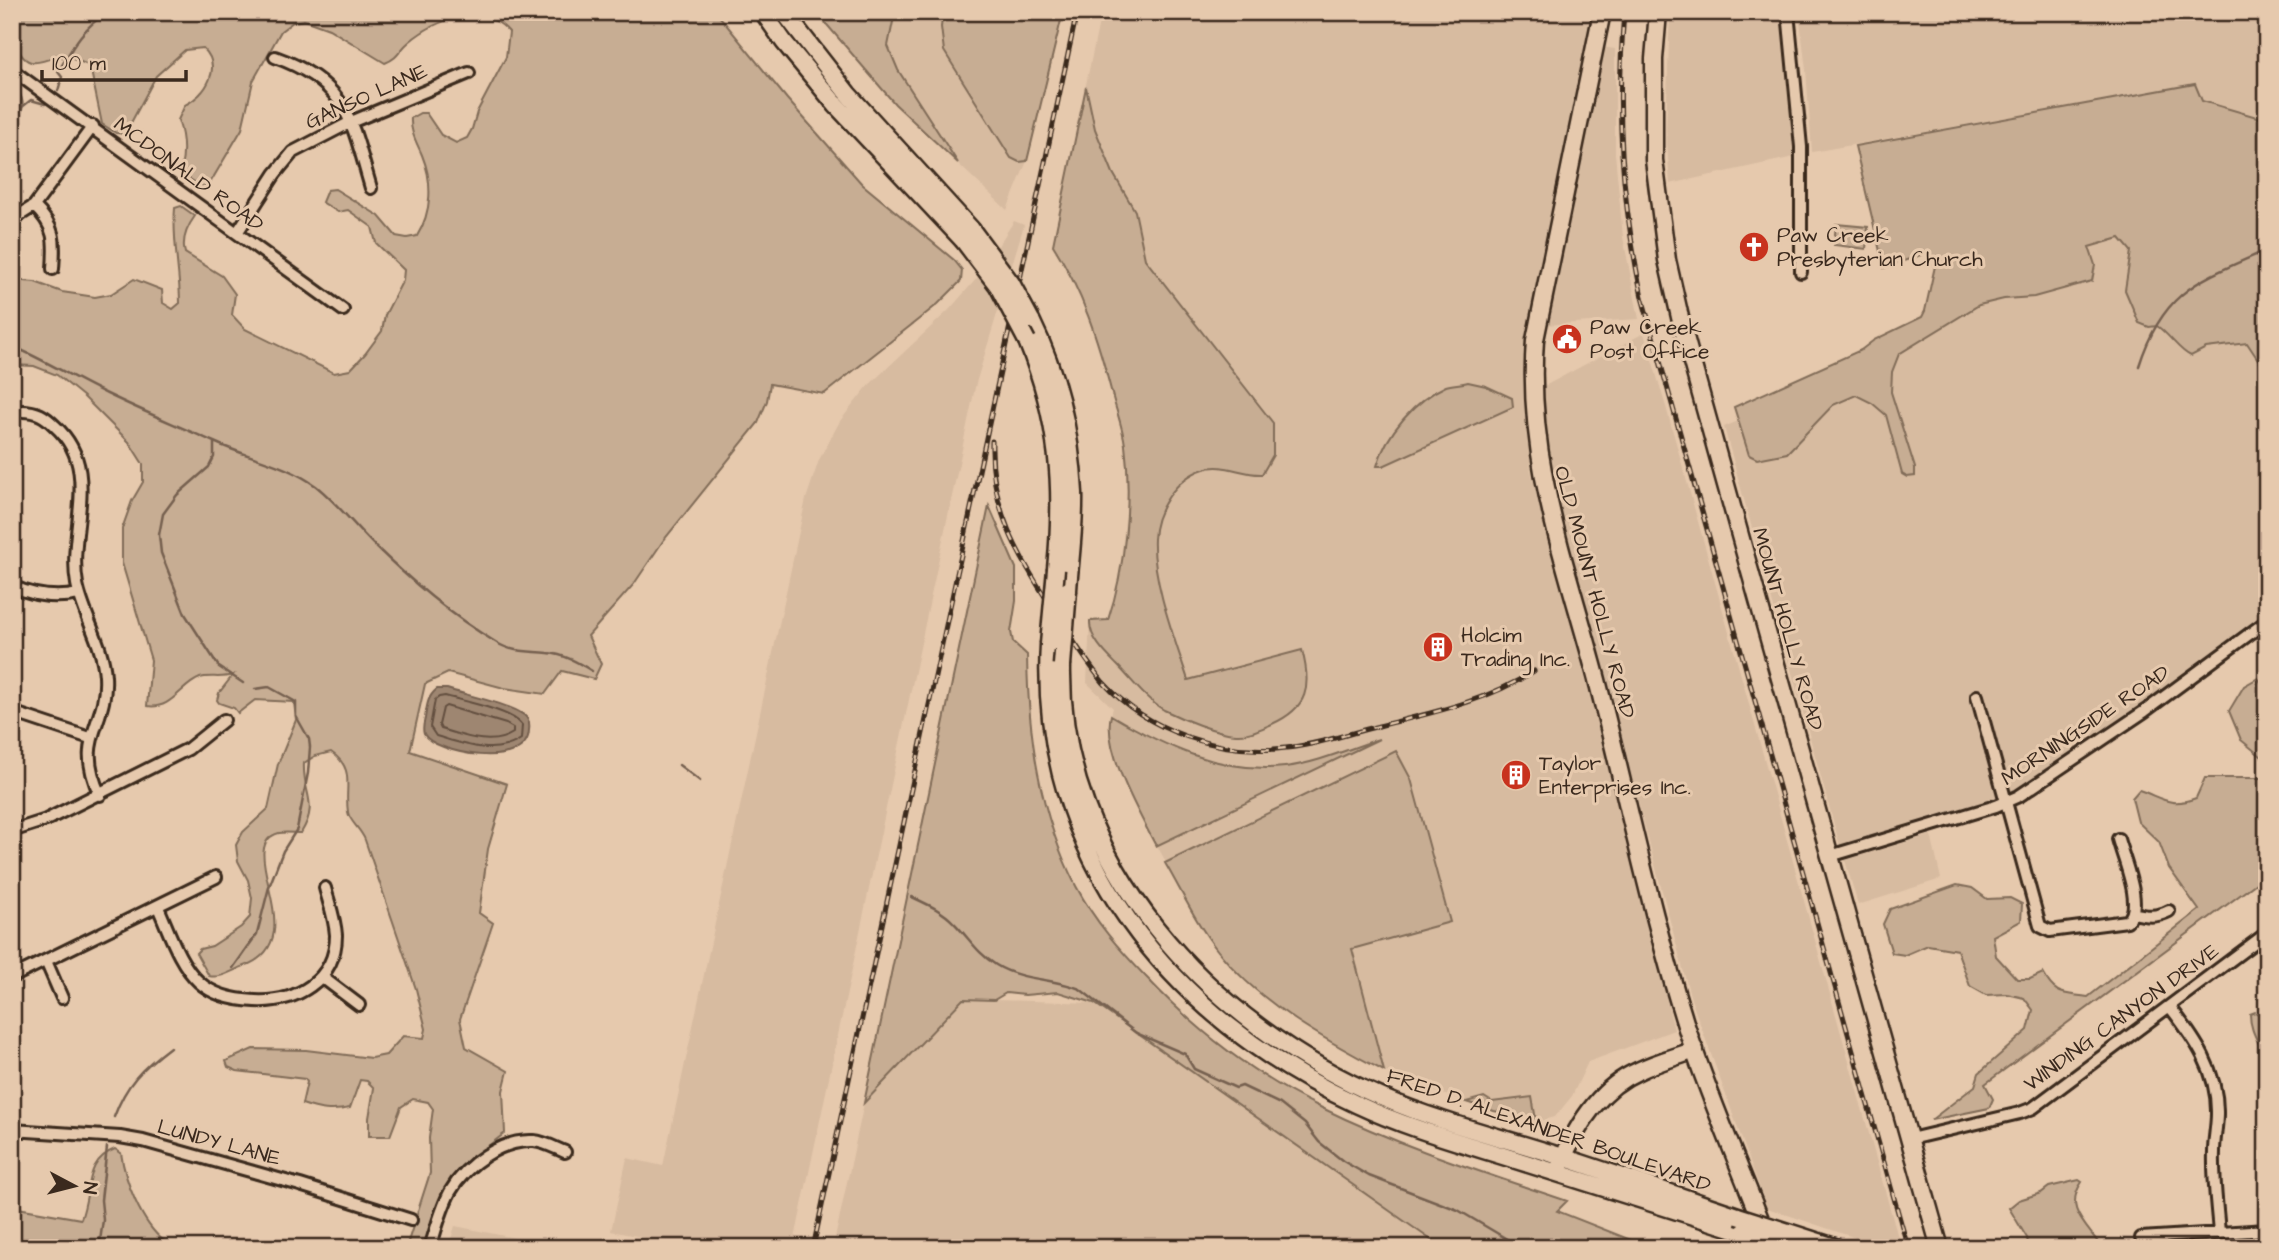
<svg xmlns="http://www.w3.org/2000/svg" width="2279" height="1260" font-family="'Architects Daughter',sans-serif">
  <style>
    .built { fill: #d7bba0 }
    .green { fill: #c7ad93; stroke: #816c58; stroke-width: 2 }
    .water { fill: #9e8671; stroke: #766150; stroke-width: 2 }
    .lines { fill: none; stroke-linecap: round; stroke-linejoin: round }
    .shore { stroke: #634f3f; stroke-width: 2 }
    .stream { stroke: #766150; stroke-width: 2.5 }
    .street-casing { stroke: #3b2a1e; stroke-width: 16 }
    .secondary-casing { stroke: #3b2a1e; stroke-width: 21 }
    .street { stroke: #e6c9ad; stroke-width: 10 }
    .secondary { stroke: #e6c9ad; stroke-width: 16 }
    .rail-casing { stroke: #3b2a1e; stroke-width: 5 }
    .rail { stroke: #e6c9ad; stroke-width: 2.5; stroke-dasharray: 8; stroke-linecap: butt }
    .secondary-bridge-casing { stroke: #3b2a1e; stroke-width: 21; stroke-linecap: butt }
    .secondary-bridge { stroke: #e6c9ad; stroke-width: 16 }
    .labels { text-anchor: middle; stroke-width: 6; stroke-linejoin: round; paint-order: stroke }
    .street-label { font-size: 21px; fill: #3b2a1e; stroke: #e6c9ad }
    .poi-label { font-size: 21px; fill: #3b2a1e; stroke: #e6c9ad; text-anchor: start }
  </style>
  <rect width="100%" height="100%" fill="#e6c9ad"/>
  <filter id="ink" filterUnits="userSpaceOnUse"><feTurbulence type="fractalNoise" baseFrequency=".0143" numOctaves="2"/><feDisplacementMap in="SourceGraphic" scale="14" xChannelSelector="R" yChannelSelector="G"/><feConvolveMatrix kernelMatrix="1 2 1 2 8 2 1 2 1" color-interpolation-filters="sRGB"/></filter>
  <g filter="url(#ink)">
    <path class="built" d="M816,12H1063L1027,161L1007,210L895,104Z
      M1101,12H1595L1523,355L1526,418L1531,471L1637,874L1674,1030L1588,1062L1572,1096L1555,1117L1541,1121L1522,1118L1409,1084L1340,1048L1242,978L1216,949L1189,905L1124,784L1108,726L1113,708L1087,683L1090,621L1108,620L1118,588L1127,502L1125,445L1098,341L1081,294L1053,245Z
      M1670,12H1780L1794,157L1670,184L1666,130Z
      M1799,12H2267V614L2146,705L2013,792L1997,799L1840,846L1724,427L1868,366L2195,84L1812,152L1806,70Z
      M1601,47L1615,49V153L1623,237L1639,319L1544,325Z
      M1014,221L1024,225L976,383L793,1248H697L611,1231L627,1158L663,1166L806,499L819,460L840,421L868,386L949,310L978,277Z
      M1644,333L1666,407L1901,1248H1885L1767,1208L1691,999L1559,506L1541,422L1539,389Z
      M1931,835L1941,879L1858,905L1845,860Z
      M963,999L1094,1003L1122,999L1290,1110L1651,1248H833L864,1103Z
      M455,1226L564,1248H448Z"/>
    <path class="green" d="M12,12H716L787,99L862,184L954,260L962,270L961,281L938,304L824,394L770,384L767,401L758,423L663,541L634,584L588,636L601,664L594,679L562,671L545,694L504,688L448,673L425,684L410,751L507,784L488,849L479,913L493,923L460,1019L466,1047L508,1071L503,1091L505,1133L462,1166L446,1188L424,1248H406L430,1173L429,1138L433,1109L428,1102L413,1099L401,1107L390,1136H369V1118L374,1088L367,1081L360,1080L350,1108C332,1112 319,1110 302,1104L307,1082L305,1079L237,1071L228,1067L226,1061L253,1049L306,1050L371,1058L386,1055L403,1036L424,1038L426,1029L416,989L365,840C361,829 349,821 348,812C344,787 356,769 331,752L315,756L304,763C302,793 320,803 301,833C294,833 286,832 279,833C231,845 316,940 244,966C233,970 221,979 209,976L196,953L200,949L212,946L241,927L250,917L252,898L248,880L238,861L236,845L243,832L268,809L278,764L296,720L294,702L255,700L238,713L234,708L219,703L217,700L219,693L233,675C222,679 209,675 200,678C181,685 172,710 147,706L151,660L122,563V529L132,501L143,482V464L129,442L84,397L57,375L34,366L12,365V280L35,282L62,292L95,297L111,294L134,279L162,290L163,303L173,309L180,303C180,271 172,240 175,208L181,206L195,216C187,227 181,239 185,253L222,276L235,294L232,315L245,329L334,373L350,370L365,354L382,331L385,315L403,280L404,270L376,243L372,227L348,210L338,212L322,202L327,190L335,189L379,216L396,236L407,238L417,236C432,212 433,182 422,155C417,143 410,132 411,118L420,113H426L441,135L456,143L467,138L472,129L477,112L506,57L509,32C483,1 435,20 409,42C399,50 399,58 385,63L329,29L304,20L293,22L281,31L253,81L242,129L210,183L203,187L188,178L181,168C185,151 184,137 178,120L185,105C206,95 223,67 203,48L185,50L156,76L125,134L116,133L102,124L90,66C80,61 69,56 58,57C49,58 39,64 31,62C14,57 12,26 12,12Z
      M816,12H895L888,46L898,70L958,163L895,104Z
      M943,12H1063L1027,161L1019,162L1011,158L944,51L941,27Z
      M2195,84L2202,101L2267,120V373L2247,343L2206,348L2191,356C2180,352 2169,334 2157,326L2149,327L2139,323L2125,290L2131,251L2120,238L2089,247L2095,265L2092,281L2034,297L2004,299L1979,305L1899,354L1892,372L1891,392L1915,468V476L1907,477L1902,474L1886,415L1872,403L1856,395L1833,405L1787,453L1757,459L1749,455L1734,407L1861,350L1874,340L1922,317L1925,311L1935,266L1929,252L1884,268L1855,146Z
      M1086,87L1095,129L1113,173L1135,211L1145,259L1273,423V455L1262,474C1242,475 1223,462 1204,469C1176,478 1155,510 1154,539C1152,580 1175,640 1188,680L1302,650C1312,687 1308,708 1272,724C1260,729 1249,735 1236,734C1216,733 1182,719 1164,710C1146,700 1132,680 1117,665C1106,654 1089,638 1090,621L1108,620C1125,569 1132,500 1125,445C1123,428 1116,410 1112,394C1098,340 1083,292 1053,245Z
      M12,88L18,90C25,103 24,109 17,122C22,135 26,143 12,152Z
      M1836,224L1868,227L1866,249L1834,245Z
      M1468,382L1486,386L1512,398L1513,407L1383,466H1377C1386,434 1415,400 1446,386C1452,384 1461,384 1468,382Z
      M989,506L1016,568V601L1011,632L1013,642L1027,655C1028,734 1039,814 1076,886C1095,922 1119,949 1147,978C1196,1030 1255,1076 1320,1107C1399,1146 1484,1173 1567,1201L1557,1211L1651,1248H1447L1434,1242L1094,1003L1058,992L1025,995L1006,993L994,1000L963,999L864,1103Z
      M2258,678L2267,691V761L2241,740L2229,711L2244,686Z
      M1111,715C1163,746 1223,774 1285,767C1317,763 1348,749 1379,739L1156,846C1140,815 1102,749 1111,715Z
      M1396,751L1411,779L1450,922L1352,949L1384,1071C1325,1040 1260,1004 1218,951C1197,925 1182,892 1165,863Z
      M2205,778H2267V875L1985,1084L1993,1099L1989,1108L1931,1120L1975,1086L1979,1073L2028,1030L2033,1010L2024,998L2007,994L1986,995L1970,986L1957,950L1928,945L1905,955L1892,953L1883,924L1890,909L1957,885L1972,888L1987,899L2010,898L2022,904L2021,921L1993,936L1996,956L2017,979H2030L2043,973C2056,997 2064,993 2088,997L2199,910L2169,868L2159,842L2138,822L2132,798L2139,790C2162,798 2171,808 2196,798Z
      M2255,1012L2267,1020L2266,1066C2264,1046 2250,1036 2250,1014Z
      M1484,1097L1492,1102L1532,1097L1536,1120L1494,1111L1466,1102Z
      M115,1149L121,1153C125,1181 141,1223 164,1241C167,1244 174,1246 179,1248H12V1207L81,1219C92,1190 84,1161 115,1149Z
      M2079,1180L2082,1182C2063,1209 2087,1225 2102,1248H2029L2027,1238L2009,1208L2019,1200L2041,1193L2049,1187Z"/>
    <path class="water" d="M437,689H447C466,695 509,704 524,715C529,719 530,724 529,730C528,772 433,753 424,734C422,728 424,723 425,718C427,706 427,697 437,689Z"/>
    <g class="lines">
      <path class="shore" d="M445,696C463,701 513,711 522,725L521,739C495,757 463,744 436,736L430,727L435,700L439,697Z
        M446,706L506,724L513,728V733C492,747 464,736 441,729L439,725L443,708Z"/>
      <path class="stream" d="M58,91L62,77L58,72C74,45 80,31 107,12
        M12,115L31,100L45,104
        M12,346C45,360 75,379 107,394C142,411 179,426 214,442C248,458 285,463 316,486C337,503 354,525 372,543C411,581 450,615 497,643C513,653 530,651 548,653C564,654 579,663 592,671
        M2139,366C2163,290 2199,280 2267,250
        M214,442V457L209,467L177,495L163,514L159,535L161,553L185,614L219,667L243,683
        M679,765L700,781
        M912,897C927,904 943,911 954,923C969,938 978,954 996,965C1022,981 1053,978 1080,989L1136,1033L1185,1054L1194,1069L1236,1088L1242,1086L1280,1104L1305,1124L1319,1142L1343,1161L1369,1176L1458,1210L1522,1248
        M233,968L257,934L269,887L283,851L297,829L308,773L310,747L309,739L296,716V702L269,687L255,689
        M114,1117C126,1084 142,1068 170,1047
        M99,1248L103,1220L101,1200L107,1147"/>
      <g class="street-casing">
        <path id="street" d="M1788,12L1801,147V272
          M275,57C348,83 351,120 371,188
          M12,70L343,310
          M34,206C56,227 55,241 53,269
          M12,220L34,206L93,126
          M237,233L275,174L293,152L351,122L469,73
          M22,411C37,411 45,416 55,426C103,469 67,530 77,584C83,615 103,644 105,676C108,726 73,737 100,795
          M12,586C34,596 56,599 79,594
          M1977,696L2040,926L2050,931L2127,921C2145,908 2123,858 2118,839
          M12,712L90,738
          M12,831L46,820L188,749L224,720
          M1830,856L1996,806L2019,796L2145,711L2267,621
          M158,907C169,931 179,964 199,982C214,996 235,1000 255,1001C295,1003 336,981 336,935C335,919 329,903 325,888
          M2133,913C2146,916 2156,918 2169,911
          M46,961L62,998
          M12,977L216,877
          M322,977L359,1005
          M2170,1007C2195,1039 2218,1071 2217,1114C2217,1126 2214,1139 2214,1152C2213,1179 2217,1206 2219,1233
          M12,1130L120,1137L143,1141L300,1185L411,1220
          M1910,1139L2020,1113L2033,1108L2267,933
          M2141,1238L2267,1230
          M430,1248C436,1229 441,1209 450,1192C466,1164 502,1139 534,1141C545,1142 555,1148 565,1152"/>
      </g>
      <g class="secondary-casing">
        <path id="secondary" d="M763,12L784,42L836,105L963,240
          M784,12L848,94L971,229
          M1602,12L1535,340C1526,459 1566,563 1596,676C1627,796 1651,917 1689,1035C1711,1102 1740,1167 1765,1232
          M1658,12L1654,59V160L1667,260L1682,326L1749,568L1940,1248
          M1031,320C1057,373 1071,433 1074,493C1075,525 1070,558 1068,590
          M1027,341C1059,419 1064,486 1056,569
          M1049,644C1037,854 1172,1019 1356,1104C1407,1128 1462,1143 1516,1160C1592,1184 1668,1208 1744,1232
          M1062,665C1058,863 1210,1024 1383,1098C1437,1121 1496,1136 1553,1154C1615,1174 1676,1195 1738,1216
          M1560,1166C1575,1128 1599,1088 1638,1071C1656,1062 1676,1057 1695,1050"/>
      </g>
      <use href="#street" class="street"/>
      <use href="#secondary" class="secondary"/>
      <g class="rail-casing">
        <path id="rail" d="M1624,12C1616,113 1621,198 1642,297L1908,1248
          M992,441C990,508 1017,553 1052,608C1068,633 1084,659 1103,682C1148,732 1221,756 1286,748C1318,745 1349,733 1379,726C1435,712 1485,702 1534,671
          M813,1248L1077,12"/>
      </g>
      <use href="#rail" class="rail"/>
      <g class="secondary-bridge-casing">
        <path id="secondary-bridge" d="M971,229L1011,283L1031,320
          M963,240L998,286L1027,341
          M1049,644L1056,569
          M1062,665L1068,590
          M1738,1216L1838,1248
          M1744,1232L1793,1248"/>
      </g>
      <use href="#secondary-bridge" class="secondary-bridge"/>
    </g>
  </g>
  <defs>
    <g id="church-disc" transform="scale(1.575)"><circle r="9.5" fill="#c8321e" stroke="#e6c9ad"/><path d="M-1.2-6h2.4v3.5h3.3v2.4h-3.3V6h-2.4V-.1h-3.3v-2.4h3.3Z" fill="#fff"/></g>
    <g id="civic-disc" transform="scale(1.575)"><circle r="9.5" fill="#c8321e" stroke="#e6c9ad"/><path d="M-.6-6.5H3V-4.5H.6V-3L4-1V1h2V6H-6V1h2V-1L-.6-3ZM-1.2 2.5V6h2.4V2.5Z" fill="#fff"/></g>
    <g id="building-disc" transform="scale(1.575)"><circle r="9.5" fill="#c8321e" stroke="#e6c9ad"/><path d="M-4-6H4V6H1V3H-1V6H-4ZM-2.5-4.3h1.7v1.8h-1.7ZM.8-4.3h1.7v1.8H.8ZM-2.5-1h1.7V.8h-1.7ZM.8-1h1.7V.8H.8Z" fill="#fff"/></g>
  </defs>
  <g fill-rule="evenodd">
    <use href="#church-disc" x="1754" y="247"/>
    <use href="#civic-disc" x="1567" y="339"/>
    <use href="#building-disc" x="1438" y="647"/>
    <use href="#building-disc" x="1516" y="775"/>
  </g>
  <g class="labels">
    <g class="street-label">
      <text transform="translate(366 96) rotate(-24)" y="7">GANSO LANE</text>
      <text transform="translate(189 174) rotate(36)" y="7">MCDONALD ROAD</text>
      <text transform="translate(1595 592) rotate(75)" y="7">OLD MOUNT HOLLY ROAD</text>
      <text transform="translate(1788 629) rotate(74)" y="7">MOUNT HOLLY ROAD</text>
      <text transform="translate(2085 725) rotate(-34)" y="7">MORNINGSIDE ROAD</text>
      <text transform="translate(2121 1017) rotate(-36)" y="7">WINDING CANYON DRIVE</text>
      <text transform="translate(1549 1130) rotate(19)" y="7">FRED D. ALEXANDER BOULEVARD</text>
      <text transform="translate(219 1142) rotate(15)" y="7">LUNDY LANE</text>
    </g>
    <g class="poi-label">
      <text x="1777" y="242">Paw Creek<tspan x="1777" dy="24">Presbyterian Church</tspan></text>
      <text x="1590" y="334">Paw Creek<tspan x="1590" dy="24">Post Office</tspan></text>
      <text x="1461" y="642">Holcim<tspan x="1461" dy="24">Trading Inc.</tspan></text>
      <text x="1539" y="770">Taylor<tspan x="1539" dy="24">Enterprises Inc.</tspan></text>
    </g>
  </g>
  <rect width="2279" height="1260" fill="none" stroke="#e6c9ad" stroke-width="42"/>
  <rect x="21" y="21" width="2237" height="1218" fill="none" stroke="#3b2a1e" stroke-width="2.5" filter="url(#ink)"/>
  <g transform="translate(74 1186) rotate(97)" stroke="#e6c9ad" stroke-width="5" paint-order="stroke">
  <path d="M0-5L12 26L0 18L-12 26Z" fill="#3b2a1e"/>
  <text y="-10" font-size="19" font-weight="bold" text-anchor="middle" fill="#3b2a1e">N</text>
  </g>
  <path d="M42 70v10h144v-10" fill="none" stroke="#3b2a1e" stroke-width="3.5"/>
  <text x="52" y="70" font-size="21" fill="#3b2a1e" stroke="#e6c9ad" stroke-width="5" paint-order="stroke">100 m</text>
</svg>
